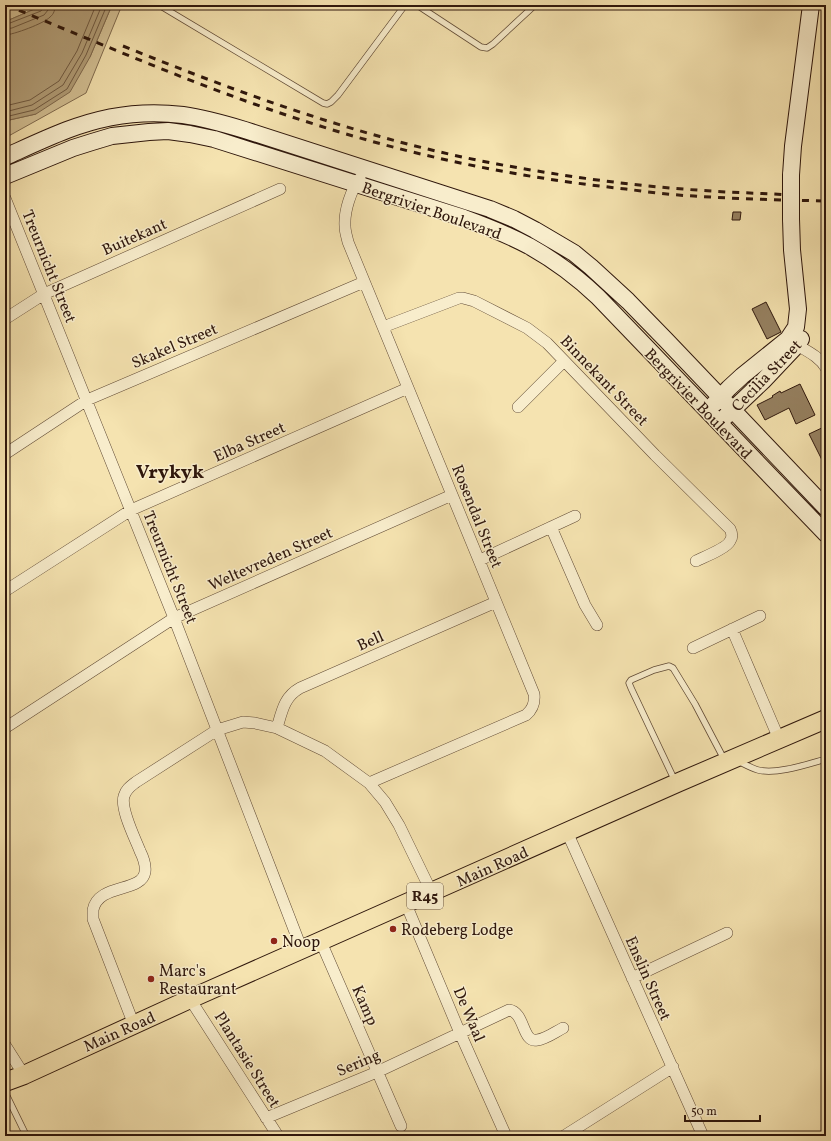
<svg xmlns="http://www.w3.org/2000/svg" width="831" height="1141" font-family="Vollkorn,serif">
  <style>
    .green { fill: #d3c094; stroke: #816c50 }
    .water { fill: #b29e78; stroke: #7e684d }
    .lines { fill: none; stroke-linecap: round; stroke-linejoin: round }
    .shore { stroke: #705a42; stroke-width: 1 }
    .building { fill: #968161; stroke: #2f170c }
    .lane-casing { stroke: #604a35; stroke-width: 7 }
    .street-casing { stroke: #604a35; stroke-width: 12 }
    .secondary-casing { stroke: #2f170c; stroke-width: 18 }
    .primary-casing { stroke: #2f170c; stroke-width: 20 }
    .lane { stroke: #f8edcc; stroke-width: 5.5 }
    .street { stroke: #f8edcc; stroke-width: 11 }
    .secondary { stroke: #f8edcc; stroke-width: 16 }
    .primary { stroke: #f5e3b0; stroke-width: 18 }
    .rail { stroke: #2f170c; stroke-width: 3; stroke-dasharray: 7 7; stroke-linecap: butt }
    .secondary-bridge-casing { stroke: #2f170c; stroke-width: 18; stroke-linecap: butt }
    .secondary-bridge { stroke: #f8edcc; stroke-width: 16 }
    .poi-dot { fill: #8f2418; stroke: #f8edcc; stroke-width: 1.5 }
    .labels { text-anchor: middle; stroke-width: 3; stroke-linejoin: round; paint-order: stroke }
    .shield { fill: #f8edcc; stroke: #6b5746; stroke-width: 1 }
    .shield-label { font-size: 15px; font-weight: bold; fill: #2f170c }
    .street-label { font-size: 16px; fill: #2f170c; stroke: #f8edcc }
    .poi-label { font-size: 16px; fill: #2f170c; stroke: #f8edcc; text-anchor: start }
    .district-label { font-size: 20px; font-weight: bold; fill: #2f170c; stroke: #f8edcc }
  </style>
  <rect width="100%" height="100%" fill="#f5e3b0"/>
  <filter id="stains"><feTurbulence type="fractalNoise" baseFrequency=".005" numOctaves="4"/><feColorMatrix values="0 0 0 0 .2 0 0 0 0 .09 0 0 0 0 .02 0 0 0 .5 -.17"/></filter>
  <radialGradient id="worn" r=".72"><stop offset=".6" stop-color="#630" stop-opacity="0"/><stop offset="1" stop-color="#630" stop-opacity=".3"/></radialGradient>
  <path class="green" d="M5,5H44L9,20H5Z
    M112,5H122L86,93L5,138V121L36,114L90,57Z"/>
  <path class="water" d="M44,5H112L90,57L70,92L36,114L5,121V20H9Z"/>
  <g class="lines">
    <path class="shore" d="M5,23H10L41,11L43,8L44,5
      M5,29L12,28L44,15L48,10L49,5
      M5,35C13,35 45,23 50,17C54,14 55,10 55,5
      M5,106L30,100L59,81L77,51L96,5
      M5,112L32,105L63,85L82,53L102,5
      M5,117L34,110L67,89L86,55L107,5"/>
  </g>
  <path class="building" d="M733,212H741L740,220H732Z
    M766,302L781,332L767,339L752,309Z
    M800,384L815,415L796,424L789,408L765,420L757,405L773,397L772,396L780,391L781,393Z
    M826,426V468L809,434Z"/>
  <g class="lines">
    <g class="lane-casing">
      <path id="lane" d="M159,5L323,103L327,104L331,102L338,95L405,5
        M417,5L481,47L487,48L493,44L535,5
        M738,761C744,764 751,768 758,770C776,775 808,764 826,759
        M675,781L631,688L629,683L631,680L654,670L669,666L673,668L695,704L725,761
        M5,1092L25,1133V1135L24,1136"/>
    </g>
    <g class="street-casing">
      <path id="street" d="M360,178C351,190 344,211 345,226C345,232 347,237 348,242L534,694C535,703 533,709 526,715L369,783
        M5,198L174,618L302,950
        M5,319L44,294L280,189
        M383,327L446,303L459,298H463L474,301L527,328L547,343L655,455L730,529C732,533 733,537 730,541C727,548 704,557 696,561
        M797,345C807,351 820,357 826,368
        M518,407L564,361
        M5,454L87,400L364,282
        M551,527L585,605L597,625
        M480,560L575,516
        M5,591L131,510L408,388
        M732,629L779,739
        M693,648L760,616
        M5,728L174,618L452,495
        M277,728C282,711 284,697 300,688L496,602
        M567,832L703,1136
        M406,904L460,1033L506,1136
        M321,942L401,1126
        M632,978L727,933
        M190,999L278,1136
        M134,1025L93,919C93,916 93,913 93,910C98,883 142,893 145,872C146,865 143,857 140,851C135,838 120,809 124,796C126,789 131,786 136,782L217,730L243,722L255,723L277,728L325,751L369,783L385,802L399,825L432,893
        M5,1045L24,1075
        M266,1118L377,1072L509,1010C525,1012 522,1043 537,1040C546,1039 555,1032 563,1028
        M564,1136L673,1067"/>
    </g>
    <g class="secondary-casing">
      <path id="secondary" d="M5,157C25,148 46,138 67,130C103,116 144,110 183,115C204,118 225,124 245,130L490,209L514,219L535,230L574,253L591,267L628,301L666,340L826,508
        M791,175L793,146L811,5
        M5,176L73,148L92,142L112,136L149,132L168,131L190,134L214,139L464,218C486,226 508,235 529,246C554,260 577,277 598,297L826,534
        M714,404L729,388L742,376L788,339L796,327L798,309L792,250L791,219
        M725,417L763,381L797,345L801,339"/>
    </g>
    <g class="primary-casing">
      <path id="primary" d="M5,1082L24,1075L190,999L677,783L826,719"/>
    </g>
    <use href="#lane" class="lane"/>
    <use href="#street" class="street"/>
    <use href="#secondary" class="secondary"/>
    <use href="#primary" class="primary"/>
    <path class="rail" d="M6,5C109,47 211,92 317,125C417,157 521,178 626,189C648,192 671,195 694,196C738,199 782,200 826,201
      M123,46C244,95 368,140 497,164C568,177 640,187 712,191C737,193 763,193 788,195"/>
    <g class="secondary-bridge-casing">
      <path id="secondary-bridge" d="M791,219V175"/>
    </g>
    <use href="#secondary-bridge" class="secondary-bridge"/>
  </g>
  <g class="poi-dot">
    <circle cx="393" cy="929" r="4"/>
    <circle cx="274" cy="941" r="4"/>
    <circle cx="151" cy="979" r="4"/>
  </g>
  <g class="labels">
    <rect class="shield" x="407" y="883" width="36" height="26" rx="3"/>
    <g class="shield-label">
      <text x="425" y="901">R45</text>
    </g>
    <g class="street-label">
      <text transform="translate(432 210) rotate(19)" y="6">Bergrivier Boulevard</text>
      <text transform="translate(134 236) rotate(-24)" y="6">Buitekant</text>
      <text transform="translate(50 266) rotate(68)" y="6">Treurnicht Street</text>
      <text transform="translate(174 345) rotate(-23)" y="6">Skakel Street</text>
      <text transform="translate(766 375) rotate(-46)" y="6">Cecilia Street</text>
      <text transform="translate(605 380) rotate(46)" y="6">Binnekant Street</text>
      <text transform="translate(699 403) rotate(46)" y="6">Bergrivier Boulevard</text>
      <text transform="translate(249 441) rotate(-24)" y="6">Elba Street</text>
      <text transform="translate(478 516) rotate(68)" y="6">Rosendal Street</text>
      <text transform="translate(270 558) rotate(-24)" y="6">Weltevreden Street</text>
      <text transform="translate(171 567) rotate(68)" y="6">Treurnicht Street</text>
      <text transform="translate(370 640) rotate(-24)" y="6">Bell</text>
      <text transform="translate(492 866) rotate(-24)" y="6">Main Road</text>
      <text transform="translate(649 978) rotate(66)" y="6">Enslin Street</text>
      <text transform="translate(366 1005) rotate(66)" y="6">Kamp</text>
      <text transform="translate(470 1014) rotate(67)" y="6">De Waal</text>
      <text transform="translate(119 1031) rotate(-24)" y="6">Main Road</text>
      <text transform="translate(248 1059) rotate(58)" y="6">Plantasie Street</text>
      <text transform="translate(358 1062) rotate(-23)" y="6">Sering</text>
    </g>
    <g class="poi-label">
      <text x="401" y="935">Rodeberg Lodge</text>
      <text x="282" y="947">Noop</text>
      <text x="159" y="976">Marc's<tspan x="159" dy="18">Restaurant</tspan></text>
    </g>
    <g class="district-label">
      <text x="170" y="478">Vrykyk</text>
    </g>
  </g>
  <rect width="831" height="1141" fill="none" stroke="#f5e3b0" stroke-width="20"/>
  <rect x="6" y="6" width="819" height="1129" fill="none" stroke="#2f170c" stroke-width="2"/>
  <rect x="10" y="10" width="811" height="1121" fill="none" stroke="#2f170c"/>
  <path d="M685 1115v6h75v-6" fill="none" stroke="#2f170c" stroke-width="2"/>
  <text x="691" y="1115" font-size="12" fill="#2f170c" stroke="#f8edcc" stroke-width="3" paint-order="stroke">50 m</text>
  <rect width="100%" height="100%" filter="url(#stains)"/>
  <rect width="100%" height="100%" fill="url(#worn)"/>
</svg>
